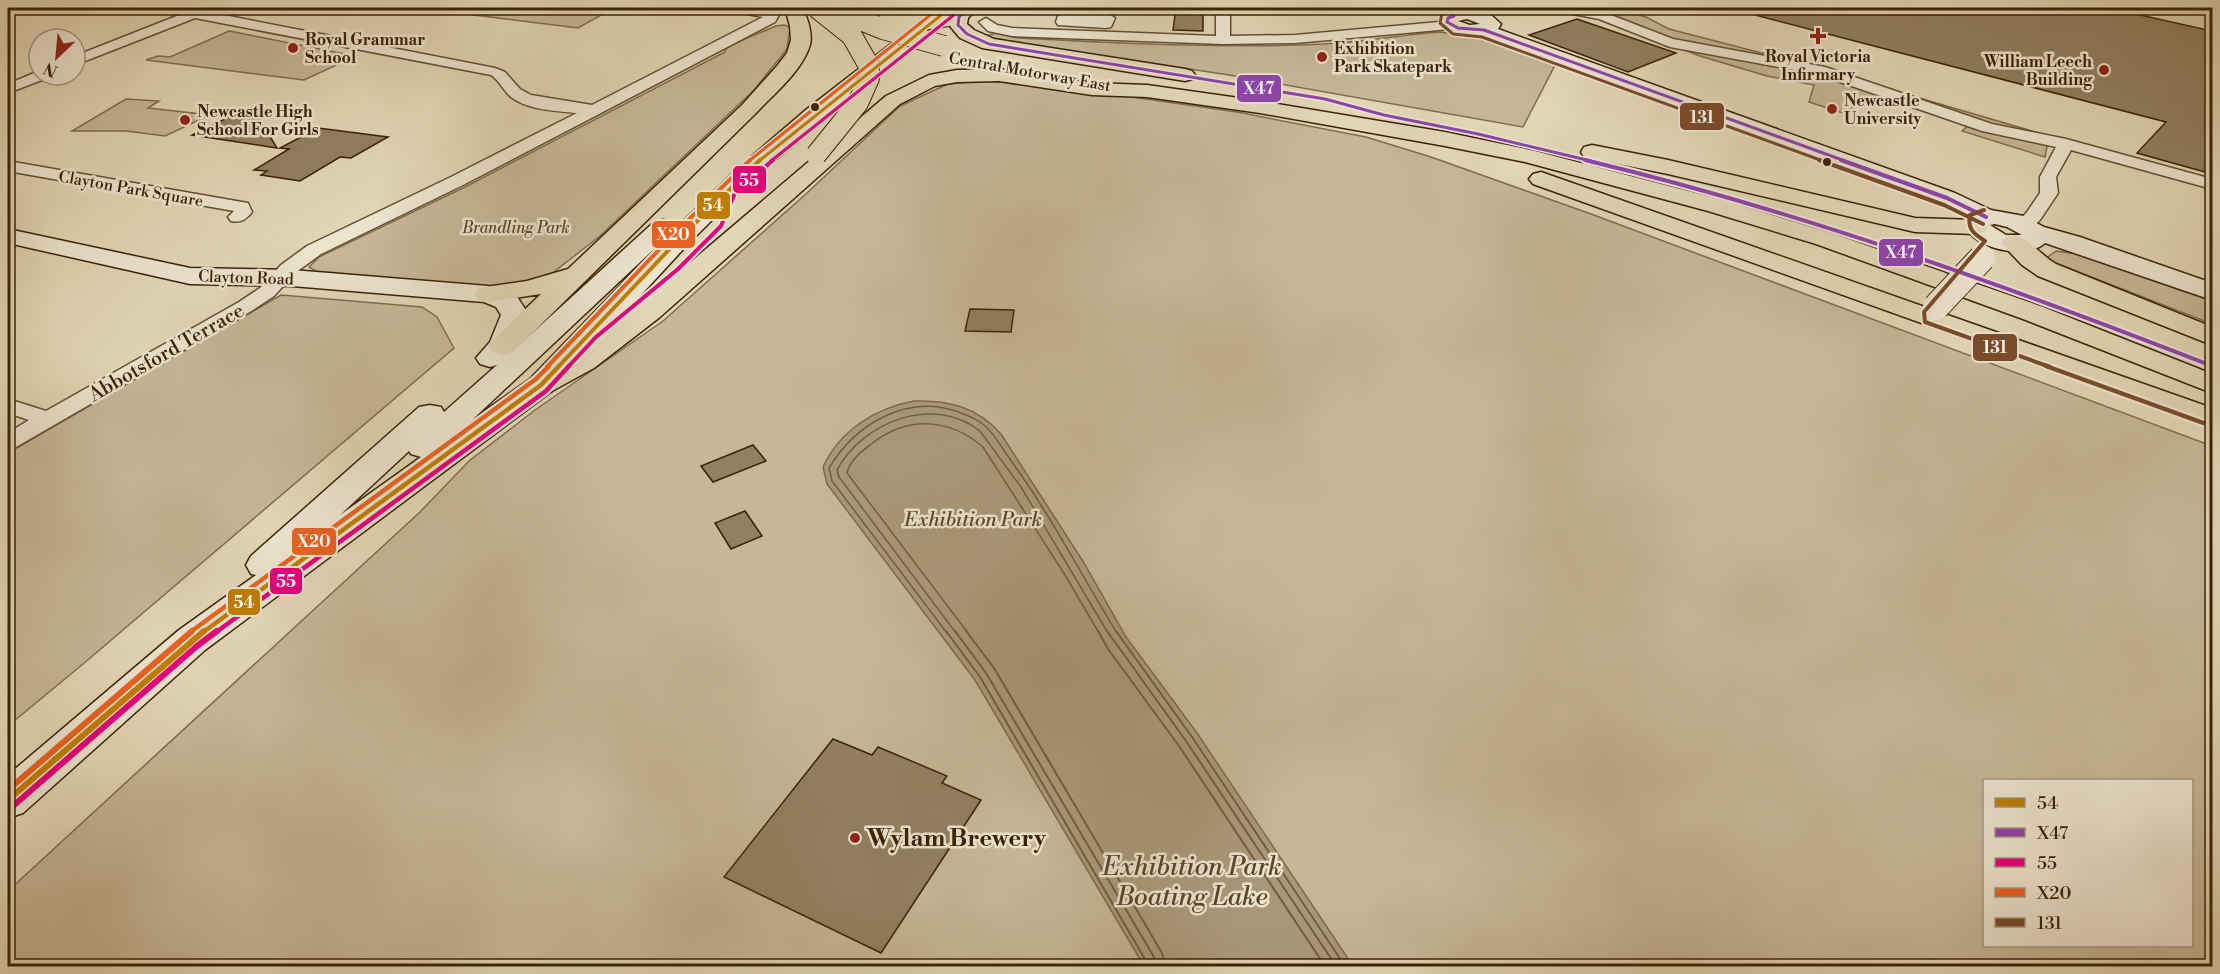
<svg xmlns="http://www.w3.org/2000/svg" width="2220" height="974" font-family="'Libre Bodoni',serif">
  <style>
    .green { fill: #c5b797; stroke: #806c4e; stroke-width: 1.5; fill-rule: evenodd }
    .water { fill: #a9997a; stroke: #7d694c; stroke-width: 1.5 }
    .lines { fill: none; stroke-linecap: round; stroke-linejoin: round }
    .shore-far1 { stroke: #725e40; stroke-width: 1.5 }
    .shore { stroke: #725e40; stroke-width: 2 }
    .building { fill: #918061; stroke: #3b2206; stroke-width: 1.5 }
    .street-casing { stroke: #644f32; stroke-width: 3 }
    .secondary-casing { stroke: #3b2206; stroke-width: 3 }
    .highway-casing { stroke: #3b2206; stroke-width: 3 }
    .street { fill: #ece4cf; fill-rule: evenodd }
    .secondary { fill: #ece4cf; fill-rule: evenodd }
    .highway { fill: #e1d6b5; fill-rule: evenodd }
    .secondary-bridge-casing { stroke: #3b2206; stroke-width: 28; stroke-linecap: butt }
    .highway-bridge-casing { stroke: #3b2206; stroke-width: 22; stroke-linecap: butt }
    .secondary-bridge { stroke: #ece4cf; stroke-width: 26 }
    .highway-bridge { stroke: #e1d6b5; stroke-width: 20 }
    .bus-1-far3-casing { stroke: #ece4cf; stroke-width: 6 }
    .bus-1-far2-casing { stroke: #ece4cf; stroke-width: 8 }
    .bus-1-far1-casing { stroke: #ece4cf; stroke-width: 9 }
    .bus-1-casing { stroke: #ece4cf; stroke-width: 10 }
    .bus-2-far1-casing { stroke: #ece4cf; stroke-width: 6 }
    .bus-2-casing { stroke: #ece4cf; stroke-width: 8 }
    .bus-3-far3-casing { stroke: #ece4cf; stroke-width: 6 }
    .bus-3-far2-casing { stroke: #ece4cf; stroke-width: 8 }
    .bus-3-far1-casing { stroke: #ece4cf; stroke-width: 9 }
    .bus-3-casing { stroke: #ece4cf; stroke-width: 10 }
    .bus-4-far3-casing { stroke: #ece4cf; stroke-width: 6 }
    .bus-4-far2-casing { stroke: #ece4cf; stroke-width: 8 }
    .bus-4-far1-casing { stroke: #ece4cf; stroke-width: 9 }
    .bus-4-casing { stroke: #ece4cf; stroke-width: 10 }
    .bus-5-far2-casing { stroke: #ece4cf; stroke-width: 6 }
    .bus-5-far1-casing { stroke: #ece4cf; stroke-width: 8 }
    .bus-5-casing { stroke: #ece4cf; stroke-width: 9 }
    .bus-1-far3 { stroke: #bf7e02; stroke-width: 3 }
    .bus-1-far2 { stroke: #bf7e02; stroke-width: 4 }
    .bus-1-far1 { stroke: #bf7e02; stroke-width: 4.5 }
    .bus-1 { stroke: #bf7e02; stroke-width: 6 }
    .bus-2-far1 { stroke: #8e44ad; stroke-width: 3 }
    .bus-2 { stroke: #8e44ad; stroke-width: 4 }
    .bus-3-far3 { stroke: #e5007d; stroke-width: 3 }
    .bus-3-far2 { stroke: #e5007d; stroke-width: 4 }
    .bus-3-far1 { stroke: #e5007d; stroke-width: 4.5 }
    .bus-3 { stroke: #e5007d; stroke-width: 6 }
    .bus-4-far3 { stroke: #e96221; stroke-width: 3 }
    .bus-4-far2 { stroke: #e96221; stroke-width: 4 }
    .bus-4-far1 { stroke: #e96221; stroke-width: 4.5 }
    .bus-4 { stroke: #e96221; stroke-width: 6 }
    .bus-5-far2 { stroke: #7a4b2a; stroke-width: 3 }
    .bus-5-far1 { stroke: #7a4b2a; stroke-width: 4 }
    .bus-5 { stroke: #7a4b2a; stroke-width: 4.5 }
    .poi-dot { fill: #8f2418; stroke: #ece4cf; stroke-width: 2 }
    .bus-dot { fill: #3b2206; stroke: #ece4cf; stroke-width: 2 }
    .labels { text-anchor: middle; stroke-width: 5; stroke-linejoin: round; paint-order: stroke }
    .far-poi-label { font-size: 16px; font-weight: bold; fill: #3b2206; stroke: #ece4cf; text-anchor: start }
    .far-street-label { font-size: 16px; fill: #3b2206; stroke: #ece4cf }
    .far-park-label { font-size: 16px; font-style: italic; fill: #5e472a; stroke: #ece4cf }
    .street-label { font-size: 20px; fill: #3b2206; stroke: #ece4cf }
    .park-label { font-size: 20px; font-style: italic; fill: #5e472a; stroke: #ece4cf }
    .near-poi-label { font-size: 24px; font-weight: bold; fill: #3b2206; stroke: #ece4cf; text-anchor: start }
    .near-water-label { font-size: 26px; font-style: italic; fill: #5c4629; stroke: #ece4cf }
    .line-badge { stroke: #ece4cf; stroke-width: 2 }
    .badge-label { font-size: 16px; text-anchor: middle; font-weight: bold; fill: #fff }
  </style>
  <rect width="100%" height="100%" fill="#e1d6b5"/>
  <filter id="stains"><feTurbulence type="fractalNoise" baseFrequency=".00333" numOctaves="4"/><feColorMatrix values="0 0 0 0 .2 0 0 0 0 .09 0 0 0 0 .02 0 0 0 .5 -.17"/></filter>
  <radialGradient id="worn" r=".72"><stop offset=".6" stop-color="#630" stop-opacity="0"/><stop offset="1" stop-color="#630" stop-opacity=".3"/></radialGradient>
  <path class="green" d="M407,8H484C459,20 434,12 407,8Z
    M489,8H614L578,28L474,15Z
    M1574,8H1611L1646,17L1669,29L1800,63L2049,136L2045,157L1962,131L1975,120L1886,100L1870,98L1843,113L1809,102L1814,85L1767,76L1700,56Z
    M784,25L790,27L787,49L754,90L600,236L546,278L511,288L319,273L309,267L319,257L465,187L725,52L726,47L776,26Z
    M229,31L356,56L304,80L146,60L158,56L170,57Z
    M1439,32C1480,35 1518,48 1555,65L1523,127L1229,75L1098,55L1019,46L985,36L996,33L1017,38C1119,43 1222,49 1324,44C1362,42 1401,35 1439,32Z
    M1006,79L1237,112L1366,137L1431,157L1591,214L2212,446V966H8V891L420,512L469,461L535,410L663,321L807,193L900,106L948,84ZM1984,780H2192V946H1984Z
    M126,99L159,101L148,108L210,115L165,136L126,131H72Z
    M2056,251L2078,254L2212,301V324L2045,259Z
    M281,295L422,307L437,317L454,348L83,664L8,726V453Z"/>
  <path class="water" d="M914,401C949,400 977,407 1001,434L1084,563L1126,637L1197,733L1353,966H1144L975,680L827,484L823,467C840,430 876,408 914,401Z"/>
  <g class="lines">
    <path class="shore-far1" d="M947,633L832,481L829,468C855,425 905,394 956,411C966,415 976,418 984,425C995,434 1003,450 1012,462C1051,516 1082,576 1117,633
      M956,633L839,477L837,470C863,422 933,394 980,431L1021,487L1108,633
      M968,633L847,473C850,460 860,453 870,445C906,416 948,417 983,447L1065,575L1099,633"/>
    <path class="shore" d="M946,631L980,677L1149,966
      M955,631L986,673L1154,957L1156,966
      M966,631L994,668L1162,953L1165,966
      M1098,631L1108,649L1179,746L1325,966
      M1107,631L1186,741L1336,966
      M1116,631L1192,737L1345,966"/>
  </g>
  <path class="building" d="M1176,8H1203V31L1173,30Z
    M1751,8H2109L2212,31V174L2137,153L2166,122L1751,14Z
    M1577,19L1676,53L1628,72L1529,35Z
    M252,113L256,114L277,148L192,135L229,117Z
    M318,128L388,137L351,158L340,157L300,181L261,175L267,171L254,170L289,149L280,148Z
    M970,309L1014,310L1011,332L965,331Z
    M753,445L766,461L713,482L701,466Z
    M745,511L762,536L731,549L715,523Z
    M833,739L872,755L878,747L947,776L942,783L981,800L881,953L724,877Z"/>
  <g class="lines">
    <g class="street-casing">
      <path id="street" d="M8,8H21L8,14Z
        M197,8H213L208,12L495,68L505,72L520,89L531,95L592,105L763,17L731,11L730,8H754L777,12L779,15L775,22L463,185L321,254L295,273L274,296L253,310L16,447L8,449V433L29,420L8,413V399L46,411L239,302L260,288L281,265L307,246L451,177L577,113C556,111 528,110 511,97C503,90 500,81 491,75L195,18L75,65V56Z
        M1216,8H1230V36L1295,35L1450,21L1457,25L1450,29L1295,43L1223,44L1012,36L988,31L979,22L986,18L997,25L1012,28L1216,36Z
        M1555,8H1580L1603,12L1673,39L1825,67L1992,124L2066,139L2212,179V189L2071,150L2056,177L2058,193L2040,220L2030,229H2018L2015,225L2027,212L2040,193V177L2056,147L1982,131L1817,74L1670,47L1599,19L1557,11Z
        M1065,12L1108,14L1115,18L1111,27L1106,28L1058,25L1056,22L1058,16Z
        M39,71V75H49L47,78L8,93V84Z
        M8,161L242,202L248,203L252,212C246,220 240,223 231,221L228,217L234,211L8,171Z"/>
    </g>
    <g class="secondary-casing">
      <path id="secondary" d="M1467,9L1490,14L1501,24L1498,29L1955,193L1991,210L2024,216L2044,227L2080,237L2212,283V300L2045,243C2029,258 1991,251 1975,238C1970,234 1966,229 1963,223L1966,217L1939,203L1481,35C1467,38 1447,34 1438,22L1446,12ZM1467,19L1480,24L1470,25L1458,21ZM1995,224L2007,227L2022,235H2006L1990,225Z
        M936,13L942,14L945,18L942,22L823,119L753,179L689,243L552,391L205,650L23,813L8,818V775L179,630L256,575L251,574L246,565L251,556L419,407L430,405L441,407L444,412L497,365L490,367L480,364L476,358L490,342L501,315L496,307L484,302L292,286L190,284L8,243V229L190,268L292,270L488,286L516,295L529,315L517,347L654,222L663,220L672,222L675,227L672,232L737,169L807,109L930,14ZM669,235L530,379L472,420ZM409,451L411,454L421,457L340,515Z"/>
    </g>
    <g class="highway-casing">
      <path id="highway" d="M785,8H803C807,18 813,33 810,45C802,71 774,94 756,113L513,352L503,355L493,352L489,346L493,340L541,294L488,302L478,300L475,294L478,288L527,281L568,269L742,105L777,66L787,53L791,40L790,26Z
        M958,8H977L968,18L967,24L974,30L994,39L1185,69L1192,71L1195,75L1192,79L1185,81L982,48L960,38L949,25L950,17Z
        M999,69L1092,83L1147,85L1260,101L1445,132L1535,151L1726,201L1834,234L2043,307L2212,374V393L2023,319L1816,244L1708,211L1525,162L1445,146L1260,113L1147,97L1092,95L999,81L957,82L935,86L900,104L660,317L594,368L552,391L541,394L530,391L526,385L530,379L574,356L640,305L886,96L929,75L957,70Z
        M1592,145L1668,160L1915,218L1976,220L1985,222L1988,227L1985,232L1976,234L1915,232L1668,174L1584,157L1581,152L1584,147Z
        M1541,172L2212,408V427L1533,184L1529,179L1533,174Z
        M2014,235C2029,239 2042,256 2056,264L2212,327V345L2038,276L2022,265L2001,243L2005,238Z"/>
    </g>
    <use href="#street" class="street"/>
    <use href="#secondary" class="secondary"/>
    <use href="#highway" class="highway"/>
    <g class="secondary-bridge-casing">
      <path id="secondary-bridge" d="M1936,307L1982,258"/>
    </g>
    <g class="highway-bridge-casing">
      <path id="highway-bridge" d="M831,8L883,29L944,46
        M888,21L924,20L949,16
        M816,155L858,103L869,78V66L852,36L817,8"/>
    </g>
    <use href="#secondary-bridge" class="secondary-bridge"/>
    <use href="#highway-bridge" class="highway-bridge"/>
    <g class="bus-1-far3-casing">
      <path id="bus-1-far3" d="M759,161L950,8"/>
    </g>
    <g class="bus-1-far2-casing">
      <path id="bus-1-far2" d="M558,367L680,238L760,160"/>
    </g>
    <g class="bus-1-far1-casing">
      <path id="bus-1-far1" d="M202,633L541,385L559,366"/>
    </g>
    <g class="bus-1-casing">
      <path id="bus-1" d="M8,800L204,631"/>
    </g>
    <g class="bus-2-far1-casing">
      <path id="bus-2-far1" d="M968,8L959,17L958,25L967,34L989,44L1325,99L1384,115L1478,134L1591,161
        M1454,16L1448,18L1447,22L1458,28L1484,30L1845,161"/>
    </g>
    <g class="bus-2-casing">
      <path id="bus-2" d="M1585,160C1799,211 2007,286 2212,366
        M1841,160L1947,198L1986,217"/>
    </g>
    <g class="bus-3-far3-casing">
      <path id="bus-3-far3" d="M771,161L955,14"/>
    </g>
    <g class="bus-3-far2-casing">
      <path id="bus-3-far2" d="M568,367L596,337L678,269L721,226L735,193L773,160"/>
    </g>
    <g class="bus-3-far1-casing">
      <path id="bus-3-far1" d="M215,633L546,391L569,366"/>
    </g>
    <g class="bus-3-casing">
      <path id="bus-3" d="M13,806L197,646L217,631"/>
    </g>
    <g class="bus-4-far3-casing">
      <path id="bus-4-far3" d="M749,161L939,8"/>
    </g>
    <g class="bus-4-far2-casing">
      <path id="bus-4-far2" d="M547,367L675,233L750,160"/>
    </g>
    <g class="bus-4-far1-casing">
      <path id="bus-4-far1" d="M189,633L536,379L549,366"/>
    </g>
    <g class="bus-4-casing">
      <path id="bus-4" d="M8,790L192,631"/>
    </g>
    <g class="bus-5-far2-casing">
      <path id="bus-5-far2" d="M1452,9L1442,13L1440,23L1453,34L1482,37L1823,161"/>
    </g>
    <g class="bus-5-far1-casing">
      <path id="bus-5-far1" d="M1819,160L1944,205L1983,224
        M1984,210L1970,215C1967,229 1974,234 1985,241L1924,312L1925,322L2050,367"/>
    </g>
    <g class="bus-5-casing">
      <path id="bus-5" d="M2046,366L2209,425"/>
    </g>
    <use href="#bus-1-far3" class="bus-1-far3"/>
    <use href="#bus-1-far2" class="bus-1-far2"/>
    <use href="#bus-1-far1" class="bus-1-far1"/>
    <use href="#bus-1" class="bus-1"/>
    <use href="#bus-2-far1" class="bus-2-far1"/>
    <use href="#bus-2" class="bus-2"/>
    <use href="#bus-3-far3" class="bus-3-far3"/>
    <use href="#bus-3-far2" class="bus-3-far2"/>
    <use href="#bus-3-far1" class="bus-3-far1"/>
    <use href="#bus-3" class="bus-3"/>
    <use href="#bus-4-far3" class="bus-4-far3"/>
    <use href="#bus-4-far2" class="bus-4-far2"/>
    <use href="#bus-4-far1" class="bus-4-far1"/>
    <use href="#bus-4" class="bus-4"/>
    <use href="#bus-5-far2" class="bus-5-far2"/>
    <use href="#bus-5-far1" class="bus-5-far1"/>
    <use href="#bus-5" class="bus-5"/>
  </g>
  <g class="poi-dot">
    <path d="M1815 27h6v6h6v6h-6v6h-6v-6h-6v-6h6z"/>
    <circle cx="293" cy="48" r="6"/>
    <circle cx="1322" cy="57" r="6"/>
    <circle cx="2104" cy="70" r="6"/>
    <circle cx="1832" cy="109" r="6"/>
    <circle cx="185" cy="120" r="6"/>
    <circle cx="855" cy="838" r="6"/>
  </g>
  <g class="bus-dot">
    <circle cx="815" cy="107" r="5"/>
    <circle cx="1827" cy="162" r="5"/>
  </g>
  <g class="labels">
    <g class="far-poi-label">
      <text x="305" y="45">Royal Grammar<tspan x="305" dy="18">School</tspan></text>
      <text x="1334" y="54">Exhibition<tspan x="1334" dy="18">Park Skatepark</tspan></text>
      <text x="1818" y="62" text-anchor="middle">Royal Victoria<tspan x="1818" dy="18">Infirmary</tspan></text>
      <text x="2092" y="67" text-anchor="end">William Leech<tspan x="2092" dy="18">Building</tspan></text>
      <text x="1844" y="106">Newcastle<tspan x="1844" dy="18">University</tspan></text>
      <text x="197" y="117">Newcastle High<tspan x="197" dy="18">School For Girls</tspan></text>
    </g>
    <g class="far-street-label">
      <text transform="translate(1030 71) rotate(10)" y="6">Central Motorway East</text>
      <text transform="translate(131 188) rotate(10)" y="6">Clayton Park Square</text>
      <text transform="translate(246 277) rotate(2)" y="6">Clayton Road</text>
    </g>
    <g class="far-park-label">
      <text x="516" y="233">Brandling Park</text>
    </g>
    <g class="street-label">
      <text transform="translate(166 352) rotate(-30)" y="7">Abbotsford Terrace</text>
    </g>
    <g class="park-label">
      <text x="973" y="526">Exhibition Park</text>
    </g>
    <g class="near-poi-label">
      <text x="867" y="846">Wylam Brewery</text>
    </g>
    <g class="near-water-label">
      <text x="1192" y="875">Exhibition Park<tspan x="1192" dy="30">Boating Lake</tspan></text>
    </g>
  </g>
  <g class="line-badge">
    <rect x="1236" y="74" width="46" height="29" rx="6" fill="#8e44ad"/>
    <rect x="1679" y="102" width="46" height="29" rx="6" fill="#7a4b2a"/>
    <rect x="732" y="165" width="35" height="29" rx="6" fill="#e5007d"/>
    <rect x="696" y="191" width="35" height="29" rx="6" fill="#bf7e02"/>
    <rect x="651" y="220" width="45" height="29" rx="6" fill="#e96221"/>
    <rect x="1878" y="238" width="46" height="29" rx="6" fill="#8e44ad"/>
    <rect x="1972" y="333" width="46" height="29" rx="6" fill="#7a4b2a"/>
    <rect x="291" y="527" width="46" height="29" rx="6" fill="#e96221"/>
    <rect x="269" y="567" width="34" height="28" rx="6" fill="#e5007d"/>
    <rect x="227" y="588" width="34" height="28" rx="6" fill="#bf7e02"/>
  </g>
  <g class="badge-label">
    <text x="1259" y="94">X47</text>
    <text x="1702" y="123">131</text>
    <text x="749" y="186">55</text>
    <text x="713" y="211">54</text>
    <text x="673" y="240">X20</text>
    <text x="1901" y="258">X47</text>
    <text x="1995" y="353">131</text>
    <text x="314" y="547">X20</text>
    <text x="286" y="587">55</text>
    <text x="244" y="608">54</text>
  </g>
  <rect width="2220" height="974" fill="none" stroke="#e1d6b5" stroke-width="30"/>
  <rect x="9" y="9" width="2202" height="956" fill="none" stroke="#3b2206" stroke-width="3"/>
  <rect x="15" y="15" width="2190" height="944" fill="none" stroke="#3b2206" stroke-width="1.5"/>
  <rect x="1983" y="779" width="210" height="168" fill="#ece4cf" stroke="#a5967f" stroke-width="1.5"/>
  <rect x="1995" y="798" width="30" height="9" fill="#bf7e02" stroke="#a5967f" stroke-width="1.5"/>
  <text x="2037" y="809" font-size="18" fill="#3b2206">54</text>
  <rect x="1995" y="828" width="30" height="9" fill="#8e44ad" stroke="#a5967f" stroke-width="1.5"/>
  <text x="2037" y="839" font-size="18" fill="#3b2206">X47</text>
  <rect x="1995" y="858" width="30" height="9" fill="#e5007d" stroke="#a5967f" stroke-width="1.5"/>
  <text x="2037" y="869" font-size="18" fill="#3b2206">55</text>
  <rect x="1995" y="888" width="30" height="9" fill="#e96221" stroke="#a5967f" stroke-width="1.5"/>
  <text x="2037" y="899" font-size="18" fill="#3b2206">X20</text>
  <rect x="1995" y="918" width="30" height="9" fill="#7a4b2a" stroke="#a5967f" stroke-width="1.5"/>
  <text x="2037" y="929" font-size="18" fill="#3b2206">131</text>
  <g transform="translate(57 57) rotate(206)"><circle r="28" fill="#ece4cf" stroke="#a5967f" stroke-width="1.5"/>
  <path d="M0-4.5L10 22L0 15L-10 22Z" fill="#8f2418"/>
  <text y="-9" font-size="16" font-weight="bold" text-anchor="middle" fill="#3b2206">N</text>
  </g>
  <rect width="100%" height="100%" filter="url(#stains)"/>
  <rect width="100%" height="100%" fill="url(#worn)"/>
</svg>
